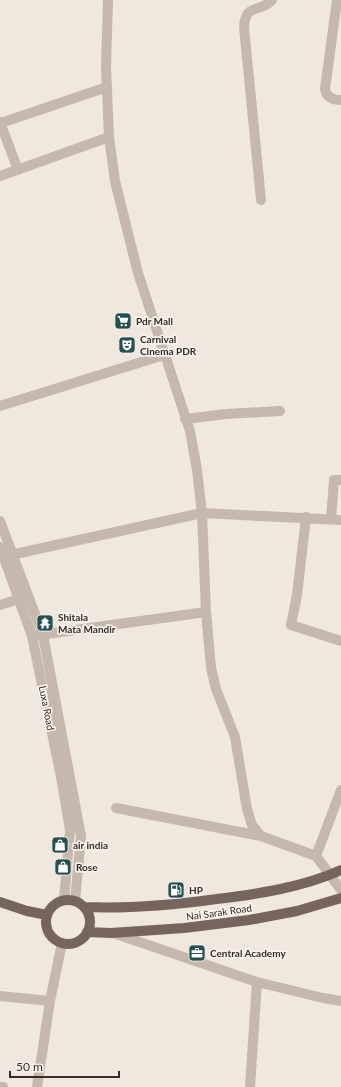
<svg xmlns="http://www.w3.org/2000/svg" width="341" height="1087" font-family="Lato,sans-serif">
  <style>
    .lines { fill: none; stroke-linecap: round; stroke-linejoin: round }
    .minor { stroke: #c6b8ac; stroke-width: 10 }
    .tertiary { stroke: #c6b8ac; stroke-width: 10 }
    .primary { stroke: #76655d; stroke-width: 10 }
    .labels { text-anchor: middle; stroke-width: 3.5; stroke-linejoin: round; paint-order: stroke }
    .poi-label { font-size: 10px; font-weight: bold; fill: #362d2a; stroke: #f8f2eb; text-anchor: start }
    .street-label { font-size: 10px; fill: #362d2a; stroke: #f8f2eb }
  </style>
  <rect width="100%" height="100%" fill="#f0e7df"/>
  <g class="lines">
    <path class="minor" d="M108,0L106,66L109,137L115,181L138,273L190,431L197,470L202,513L206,612L211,668L216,689L235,737L247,809L252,825L261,836L316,856L341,890
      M337,0L325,89C326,97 333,100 341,100
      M0,122L18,170
      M1,123L107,87
      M0,176L109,137
      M261,200L244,27C246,2 259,14 272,0
      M0,406L164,355
      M185,419L226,414L280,411
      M306,517L297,595L291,625L341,641
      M331,519L334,480H341
      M6,556L202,513L341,520
      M0,605L19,599
      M32,636L206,612
      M116,808L261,836
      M316,856L341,790
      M113,933L257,982L323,998L341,1001
      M0,996L50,1001
      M0,1087H3
      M250,1087L257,982"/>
    <path class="tertiary" d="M0,521L43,635L81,836L75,901
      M0,547L32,636L61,777L70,830L64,900
      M37,1087L50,1001L62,943"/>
    <path class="primary" d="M46 922a22 22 0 1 1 44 0a22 22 0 1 1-44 0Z
      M0,902L27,911L47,915
      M84,907C129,909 173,905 217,899C259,894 303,887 341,870
      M87,932L111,933L184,928L249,920L297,911L341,898"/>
  </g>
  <defs>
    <g id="supermarket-square" transform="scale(0.9)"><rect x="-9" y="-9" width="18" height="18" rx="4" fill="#255052" stroke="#f8f2eb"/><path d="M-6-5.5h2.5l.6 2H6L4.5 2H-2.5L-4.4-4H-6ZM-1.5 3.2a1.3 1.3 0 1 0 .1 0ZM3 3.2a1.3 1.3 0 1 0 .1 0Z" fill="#fff"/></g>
    <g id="theatre-square" transform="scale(0.9)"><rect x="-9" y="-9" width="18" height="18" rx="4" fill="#255052" stroke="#f8f2eb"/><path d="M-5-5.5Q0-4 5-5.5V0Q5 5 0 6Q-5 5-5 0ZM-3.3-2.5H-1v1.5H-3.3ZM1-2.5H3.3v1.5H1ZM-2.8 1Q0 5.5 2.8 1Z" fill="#fff"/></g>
    <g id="temple-square" transform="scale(0.9)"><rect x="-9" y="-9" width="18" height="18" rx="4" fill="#255052" stroke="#f8f2eb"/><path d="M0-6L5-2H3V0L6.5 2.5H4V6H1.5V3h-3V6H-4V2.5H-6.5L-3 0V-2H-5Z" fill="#fff"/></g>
    <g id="shop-square" transform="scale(0.9)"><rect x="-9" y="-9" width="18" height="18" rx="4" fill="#255052" stroke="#f8f2eb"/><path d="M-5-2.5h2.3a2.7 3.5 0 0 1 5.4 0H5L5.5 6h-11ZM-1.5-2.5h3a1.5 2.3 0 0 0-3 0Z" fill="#fff"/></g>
    <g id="fuel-square" transform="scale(0.9)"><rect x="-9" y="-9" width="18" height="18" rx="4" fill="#255052" stroke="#f8f2eb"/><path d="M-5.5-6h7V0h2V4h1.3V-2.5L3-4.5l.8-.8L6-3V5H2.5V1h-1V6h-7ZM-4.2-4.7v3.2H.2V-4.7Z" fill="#fff"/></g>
    <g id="office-square" transform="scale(0.9)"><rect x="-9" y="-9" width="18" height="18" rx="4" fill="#255052" stroke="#f8f2eb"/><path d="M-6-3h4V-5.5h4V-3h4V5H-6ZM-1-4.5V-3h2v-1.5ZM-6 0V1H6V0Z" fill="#fff"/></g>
  </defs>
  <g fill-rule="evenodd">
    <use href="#supermarket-square" x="123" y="321"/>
    <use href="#theatre-square" x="127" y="345"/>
    <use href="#temple-square" x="45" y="623"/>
    <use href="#shop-square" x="60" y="845"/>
    <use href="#shop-square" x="63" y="867"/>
    <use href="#fuel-square" x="176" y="890"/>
    <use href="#office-square" x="197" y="953"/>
  </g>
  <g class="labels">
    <g class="poi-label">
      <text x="136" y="325">Pdr Mall</text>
      <text x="140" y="343">Carnival<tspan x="140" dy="12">Cinema PDR</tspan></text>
      <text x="58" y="621">Shitala<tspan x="58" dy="12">Mata Mandir</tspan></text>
      <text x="73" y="849">air india</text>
      <text x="76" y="871">Rose</text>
      <text x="189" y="894">HP</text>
      <text x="210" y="957">Central Academy</text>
    </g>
    <g class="street-label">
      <text transform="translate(47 708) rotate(79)" y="4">Luxa Road</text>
      <text transform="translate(219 912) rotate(-8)" y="4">Nai Sarak Road</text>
    </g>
  </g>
  <path d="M10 1071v6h109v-6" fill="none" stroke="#362d2a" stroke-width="2"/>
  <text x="16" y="1071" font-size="12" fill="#362d2a" stroke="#f8f2eb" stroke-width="3" paint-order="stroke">50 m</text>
</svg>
